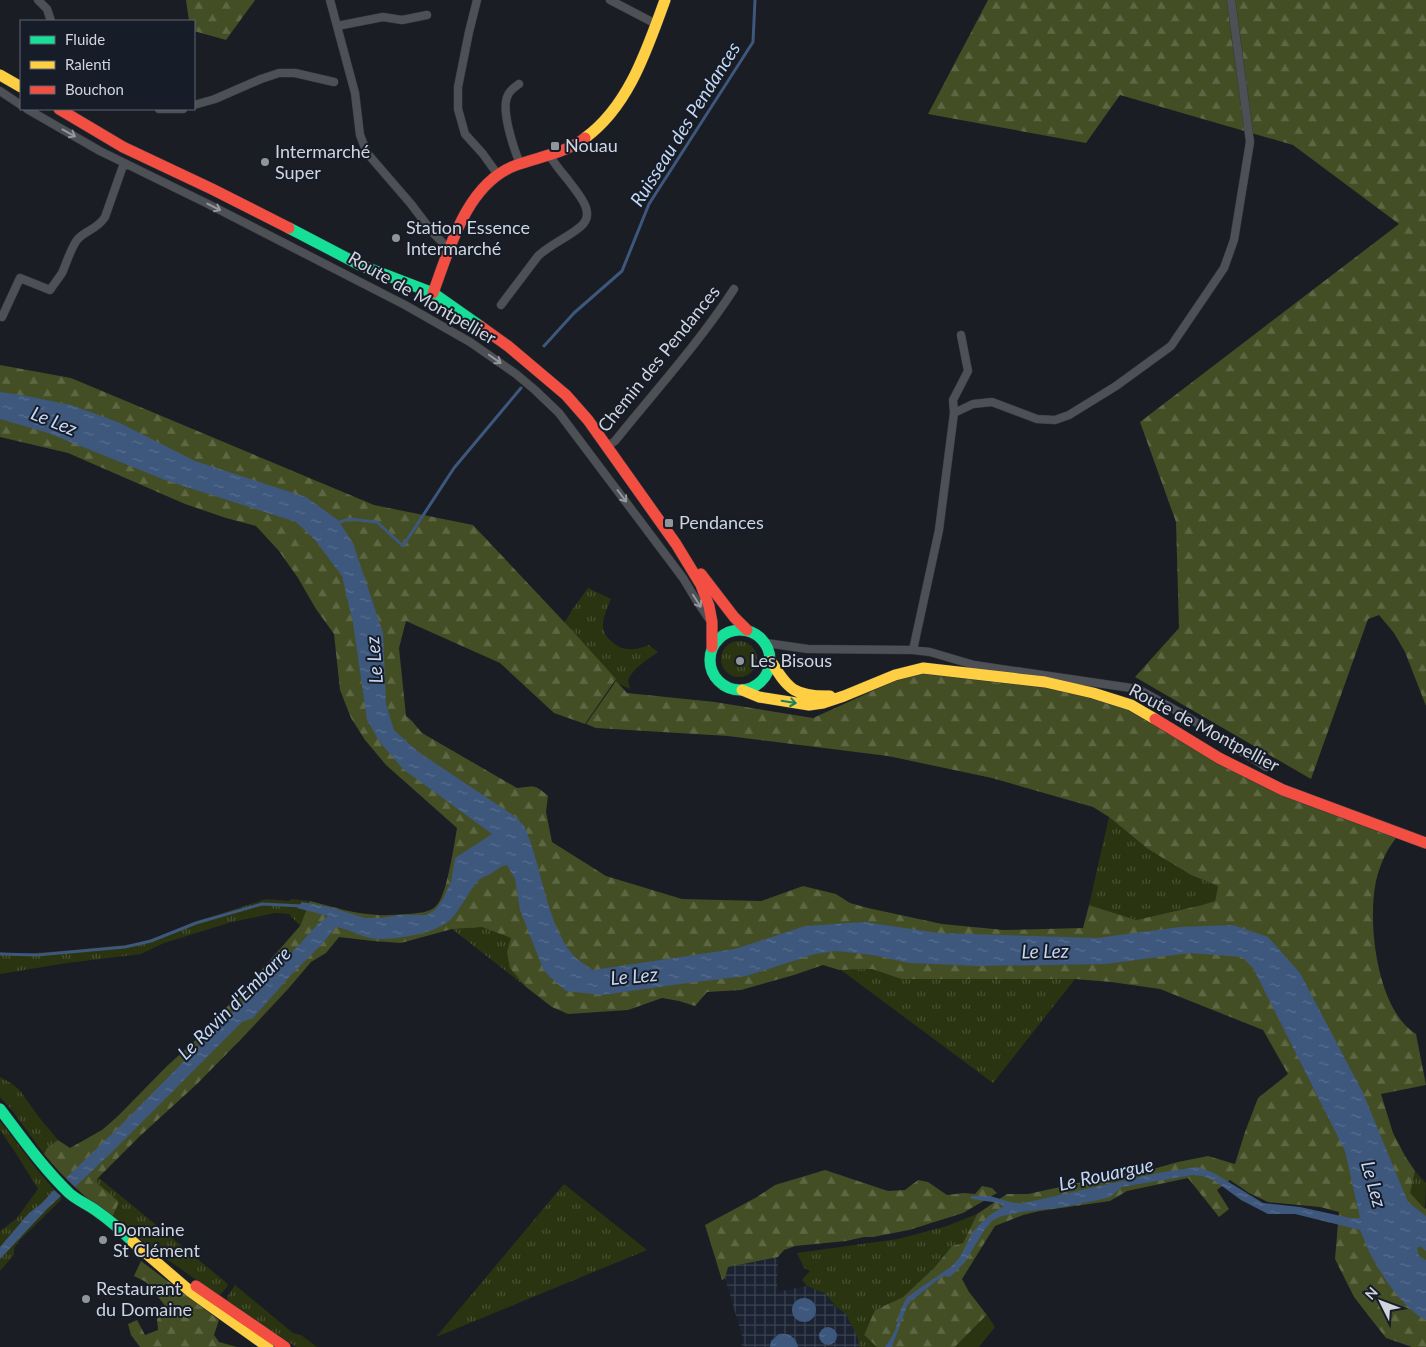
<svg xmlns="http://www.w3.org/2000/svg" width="1426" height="1347" font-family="Lato,sans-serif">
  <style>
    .industrial { fill: url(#industrial-grid) }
    .grass { fill: url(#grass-tufts) }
    .forest { fill: url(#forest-firs) }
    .garden { fill: #2b3410 }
    .water { fill: url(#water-ripples) }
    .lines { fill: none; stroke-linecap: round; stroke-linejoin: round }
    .stream { stroke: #3d577d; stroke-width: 3 }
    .street-casing { stroke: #36393f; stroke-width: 9 }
    .fast-casing { stroke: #36393f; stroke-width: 12 }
    .slow-casing { stroke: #36393f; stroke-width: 12 }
    .jam-casing { stroke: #36393f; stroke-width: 12 }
    .street { stroke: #4d5054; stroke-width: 8 }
    .fast { stroke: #16e098; stroke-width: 11 }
    .slow { stroke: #ffcf43; stroke-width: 11 }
    .jam { stroke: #f24e42; stroke-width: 11 }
    .oneway { stroke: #95999f }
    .oneway2 { stroke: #167e60 }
    .poi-dot { fill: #90959c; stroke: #161c28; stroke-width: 2 }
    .labels { text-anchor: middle; stroke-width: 4; stroke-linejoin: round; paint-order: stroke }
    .poi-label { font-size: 18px; fill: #d0d5dd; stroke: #161c28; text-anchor: start }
    .street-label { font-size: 18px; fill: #d0d5dd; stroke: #161c28 }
    .water-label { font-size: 19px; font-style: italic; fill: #c5d7f2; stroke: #161c28 }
  </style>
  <defs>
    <pattern id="industrial-grid" width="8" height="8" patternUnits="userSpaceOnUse" patternTransform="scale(1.25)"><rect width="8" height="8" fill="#1b2333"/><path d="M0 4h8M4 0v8" fill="none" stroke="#3b4250"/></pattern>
    <pattern id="grass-tufts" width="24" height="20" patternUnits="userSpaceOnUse" patternTransform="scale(1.25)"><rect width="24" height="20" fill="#2b3410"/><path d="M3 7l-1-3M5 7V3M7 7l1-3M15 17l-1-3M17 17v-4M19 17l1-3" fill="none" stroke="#495032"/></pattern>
    <pattern id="forest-firs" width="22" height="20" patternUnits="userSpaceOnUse" patternTransform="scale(1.25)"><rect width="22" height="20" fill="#434e24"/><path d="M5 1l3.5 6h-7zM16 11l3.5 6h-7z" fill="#5d6743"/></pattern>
    <pattern id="water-ripples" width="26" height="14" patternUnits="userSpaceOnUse" patternTransform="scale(1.25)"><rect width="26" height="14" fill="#3d577d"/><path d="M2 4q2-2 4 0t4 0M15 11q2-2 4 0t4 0" fill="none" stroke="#586e8f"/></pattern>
  </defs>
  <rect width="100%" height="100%" fill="#1a1d24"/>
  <path class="industrial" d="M778,1257L777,1292L807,1286L826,1294L835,1307L846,1314L858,1338L859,1347H747L741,1345L743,1339L725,1278L728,1267Z"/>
  <path class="grass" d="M588,588L611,599C608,607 603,616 603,625C603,631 605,635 609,639C621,652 634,651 649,645L658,652C647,660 634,667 628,680L630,689L604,677L557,635L572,610Z
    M721 659a18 18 0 1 1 36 0a18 18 0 1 1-36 0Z
    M1109,817L1148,849L1191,875L1218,886L1215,901L1202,905L1136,920L1089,905Z
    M498,885L525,985V986L452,929Z
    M266,899L289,901L291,899L310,901L300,926L289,914L275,913L232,922L164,943L141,954L67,963L0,974V952L21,954L74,950L135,944L161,936L198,921Z
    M872,969L901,979H1075L993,1083L841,970Z
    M0,1077C22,1088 22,1094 36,1113C42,1122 51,1131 58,1140L47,1148L44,1154L11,1109L0,1097Z
    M0,1121L39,1172L62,1199L20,1240L14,1248V1255L0,1271V1231L16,1219L38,1189L17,1155L0,1130Z
    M1415,1171L1426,1183L1425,1209L1409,1193Z
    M99,1178L228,1284L227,1287L219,1296L154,1250L112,1218L119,1202L94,1181Z
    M564,1184L647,1250L436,1337Z
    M977,1214L963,1243L952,1246L934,1268L903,1297L875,1310L864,1335L877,1347H859L858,1338L846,1314L836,1307L826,1294L807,1286L802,1280L810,1271L804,1268L797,1253L898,1239L947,1226Z
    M235,1285L293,1333L301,1335L317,1347H296L228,1301L227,1297Z"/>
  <path class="forest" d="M186,0H255L226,40L194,31V21H189Z
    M988,0H1426V706L1405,652L1394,633L1379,615L1368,619L1311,779L1135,677L1179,628L1176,522L1140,422L1399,224L1293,145L1120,95L1086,143L928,114Z
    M0,365L71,378L374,505L473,525L568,626L616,679L585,724L554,713L500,663L406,621L399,648L406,716L411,720L422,733L517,788C534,786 535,784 548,796L546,812L552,842L606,876L682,899L761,901L803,886L836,894L850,903L868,908L942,924L1004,930L1083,928L1089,905L1136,920L1202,905L1215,901L1218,886L1191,875L1148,849L1109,817L1093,807L992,778L888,756L728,736L596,728L586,724L616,681L627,693L715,702L813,718L923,668L1045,682L1131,705L1219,758L1400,833C1387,848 1381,862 1376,881C1367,923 1377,1010 1416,1034L1426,1085L1381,1094L1393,1133L1405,1156L1415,1171L1410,1193L1425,1209L1426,1208V1347H1412L1386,1338L1354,1297L1335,1259L1339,1212L1320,1207L1268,1202L1249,1193L1230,1180L1217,1190L1229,1209L1219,1217L1188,1178L1127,1191L1110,1201L1040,1211L1023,1215L995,1226L962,1279L969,1292L987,1315L955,1347H877L864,1335L875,1310L903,1297L934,1268L952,1246L963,1243L977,1214L1007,1194H1028L1115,1175L1146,1171L1178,1162L1208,1156L1235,1164L1245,1132L1258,1098L1288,1074L1263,1030L1160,989L1111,982L1075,979H901L872,969L839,970L823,965L794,975L741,990L707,992L695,1006L679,1001L662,998L628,1010L568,1014L552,1007L526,987L510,968L507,952L511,938L482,927L452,929L401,943L373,941L339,937L326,953L311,962L288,989L246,1034L197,1084L140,1136L95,1181L119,1202L112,1218C87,1199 63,1178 44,1154L47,1148L58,1140L70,1148L102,1130L118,1116L166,1067L199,1037L257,975L300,926L310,901C333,907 355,914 378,915C388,916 398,914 408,914C418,913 430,913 437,905C447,894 454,845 457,828L386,765L365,740L351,718L340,690L334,634L316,609L298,578L279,551L256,526L226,518L185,504L68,453L0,437Z
    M825,1170L888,1191L905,1190L918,1180L928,1182L947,1195L964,1193L975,1194L982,1186L992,1188L997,1193L963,1213L909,1230L873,1237H864L846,1241L795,1246L784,1250L778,1257L728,1267L725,1278L722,1280L705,1225L757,1197L775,1185Z
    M141,1261L219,1320L214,1335L219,1342L237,1347H140L131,1335L128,1324L137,1320L145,1335L158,1330L157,1319L167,1308L146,1282L134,1276Z"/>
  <path class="garden" d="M987,1315L995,1327L979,1347H955Z"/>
  <path class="water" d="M0,392L22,395L71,405L118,422L195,461L306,497L338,520L353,543L383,633L386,704L394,730L417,751L516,817C518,821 523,823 525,828C542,867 546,921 572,954C577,960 586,965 593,970L735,949L805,926L864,922L939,933L1097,938L1180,927L1233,925L1268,937L1300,973L1363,1093L1408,1202L1426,1216V1251L1420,1246L1417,1248L1419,1256L1426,1260V1320C1405,1310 1384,1279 1373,1259C1368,1250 1364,1239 1360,1230L1295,1214H1268L1241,1200L1215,1181L1203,1176L1192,1175L1122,1187L1110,1197L1098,1200L1064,1207L1021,1212L1002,1216L993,1220L985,1229L965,1262L950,1277L945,1276L940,1278L910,1302L907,1306L892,1347H885L891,1338L896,1328L900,1311L907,1297L952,1266L960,1257L972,1233L978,1226L990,1215L1004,1206C994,1200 982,1202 970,1198L972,1196H990L1014,1203H1024L1158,1173L1197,1167L1214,1173L1263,1203L1300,1207L1350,1218H1360L1345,1151L1253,968L1242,957L1190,953L1105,964L977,966L909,963L873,955L836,951L815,954L746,976L680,984L602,995L566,991L550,977L543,969L520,910L515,879L507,865C499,867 497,869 491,874C487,876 483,877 480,879C469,890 463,905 453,917C438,934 399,939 377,939C362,938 350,929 336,927L321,945L291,975L253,1018L242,1022L112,1152L75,1187L66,1178L120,1126L299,945L317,925L328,916L297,908L302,902L329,907L365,918H382L399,915H427L435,910L443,899L451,882L455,858L492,834L403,769L379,741L367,720L353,623L342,576L315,540L296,522L165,480L48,433L0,419Z
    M54,1190L61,1196L47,1209L0,1259V1247L29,1213L41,1204Z
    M792 1310a12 12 0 1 1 24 0a12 12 0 1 1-24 0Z
    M819 1336a9 9 0 1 1 18 0a9 9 0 1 1-18 0Z
    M779,1334C789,1333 796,1337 798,1347H770L771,1341Z"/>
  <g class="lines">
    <path class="stream" d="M544,346L574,313L622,271L649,204L753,42L755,0
      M337,523L349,519L377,522L403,546L454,468L521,388
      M0,954L37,955L125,947L151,941L196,923L262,904L302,906"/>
    <g class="street-casing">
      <path id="street" d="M38,0L47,9L51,21
        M330,0L355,93L360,135L367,153L411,204L433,233L450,250
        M477,0L469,32L458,87V109L465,134L483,154L498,175
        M610,0L656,24
        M337,26L383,17L402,20L427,15
        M519,84C515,87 510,90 508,95C500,109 514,149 520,164
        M0,91L21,105
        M194,105L215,99L261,79L279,73H295L334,82
        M27,109L100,151L208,204L405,305L470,342L516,374L535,390L559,413L683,578L695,598L709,619
        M159,109H183
        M501,305L538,256C551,244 567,238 580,227C598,213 577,193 568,180C561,172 555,164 549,155
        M2,317L20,278L50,290C54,284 58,279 62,273C67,262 70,250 77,240C85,230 97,230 105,217L124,163
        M954,413L953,400L968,371L961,335
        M606,447L615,441C655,391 699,343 734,289
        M766,643L808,649L913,650L930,652L974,665L1138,689L1186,716L1266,767
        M913,650L939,530L954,413L973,404L992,402L1037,419L1055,420L1069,415L1116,386L1171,346L1224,268L1234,240L1250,142L1231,0"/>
    </g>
    <g class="fast-casing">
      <path id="fast" d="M289,228L360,265L433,293L480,326
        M710 660a30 30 0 1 1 60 0a30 30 0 1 1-60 0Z
        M0,1109C22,1138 43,1168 69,1193C78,1201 89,1205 98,1212C111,1221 122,1231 133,1242"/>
    </g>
    <g class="slow-casing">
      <path id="slow" d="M0,75L21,87
        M585,138C629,106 647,49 665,0
        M771,661C788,690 796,697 830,696
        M742,690L759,697L809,705L823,703L844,696L895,675L923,668L1045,682L1093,693L1131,705L1155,719
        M133,1242L191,1292L268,1347"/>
    </g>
    <g class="jam-casing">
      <path id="jam" d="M59,109L123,147L212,189L289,228
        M433,293C449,250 466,185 514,166C537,157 564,154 585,138
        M480,326L508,346L566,395L588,420L676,544L701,585L709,606L712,622V647
        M701,574L734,617L747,630
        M1155,719L1219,758L1283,790L1426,843
        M196,1286L285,1347"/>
    </g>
    <use href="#street" class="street"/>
    <use href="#fast" class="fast"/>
    <use href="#slow" class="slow"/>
    <use href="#jam" class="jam"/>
  </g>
  <defs><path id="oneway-shaft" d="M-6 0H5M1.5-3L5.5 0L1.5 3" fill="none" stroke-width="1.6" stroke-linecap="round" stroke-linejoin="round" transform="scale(1.25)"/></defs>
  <g class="oneway">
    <use href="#oneway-shaft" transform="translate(69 133) rotate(29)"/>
    <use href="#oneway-shaft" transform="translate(214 207) rotate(27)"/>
    <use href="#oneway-shaft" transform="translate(495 359) rotate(35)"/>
    <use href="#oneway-shaft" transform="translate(622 496) rotate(53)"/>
    <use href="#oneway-shaft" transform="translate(697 601) rotate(57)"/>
  </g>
  <use class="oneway2" href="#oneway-shaft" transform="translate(789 702) rotate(9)"/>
  <g class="poi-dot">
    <rect x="550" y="141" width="10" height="10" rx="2.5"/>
    <circle cx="265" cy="162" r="5"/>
    <circle cx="396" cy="238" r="5"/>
    <rect x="664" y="518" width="10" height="10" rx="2.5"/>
    <circle cx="740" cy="661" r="5"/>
    <circle cx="103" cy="1240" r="5"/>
    <circle cx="86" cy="1299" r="5"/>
  </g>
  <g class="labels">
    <g class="poi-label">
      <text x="565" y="152">Nouau</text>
      <text x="275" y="158">Intermarché<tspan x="275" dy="21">Super</tspan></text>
      <text x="406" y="234">Station Essence<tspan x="406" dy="21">Intermarché</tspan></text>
      <text x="679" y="529">Pendances</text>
      <text x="750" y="667">Les Bisous</text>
      <text x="113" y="1236">Domaine<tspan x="113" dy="21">St Clément</tspan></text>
      <text x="96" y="1295">Restaurant<tspan x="96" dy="21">du Domaine</tspan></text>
    </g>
    <g class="street-label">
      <text transform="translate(422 298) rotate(30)" y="6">Route de Montpellier</text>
      <text transform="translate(659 359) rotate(-51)" y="6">Chemin des Pendances</text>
      <text transform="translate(1204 728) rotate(28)" y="6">Route de Montpellier</text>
    </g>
    <g class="water-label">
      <text transform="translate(685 124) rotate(-58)" y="7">Ruisseau des Pendances</text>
      <text transform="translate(54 421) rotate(22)" y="7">Le Lez</text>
      <text transform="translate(374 660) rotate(-95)" y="7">Le Lez</text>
      <text transform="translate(1045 951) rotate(-1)" y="7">Le Lez</text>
      <text transform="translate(634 976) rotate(-5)" y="7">Le Lez</text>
      <text transform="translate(234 1003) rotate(-45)" y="7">Le Ravin d'Embarre</text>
      <text transform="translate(1106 1174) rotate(-12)" y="7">Le Rouargue</text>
      <text transform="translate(1374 1184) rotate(74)" y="7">Le Lez</text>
    </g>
  </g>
  <rect x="20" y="20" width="175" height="90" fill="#161c28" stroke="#606670"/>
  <rect x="30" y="36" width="25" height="8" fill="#16e098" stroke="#606670"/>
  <text x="65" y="45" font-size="15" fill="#d0d5dd">Fluide</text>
  <rect x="30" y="61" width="25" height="8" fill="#ffcf43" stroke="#606670"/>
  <text x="65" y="70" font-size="15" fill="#d0d5dd">Ralenti</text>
  <rect x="30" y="86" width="25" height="8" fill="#f24e42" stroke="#606670"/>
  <text x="65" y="95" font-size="15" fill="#d0d5dd">Bouchon</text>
  <g transform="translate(1381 1302) rotate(312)" stroke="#161c28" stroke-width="4" paint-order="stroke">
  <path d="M0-4L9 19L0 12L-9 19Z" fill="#d0d5dd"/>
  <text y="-8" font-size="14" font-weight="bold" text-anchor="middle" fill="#d0d5dd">N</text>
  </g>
</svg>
